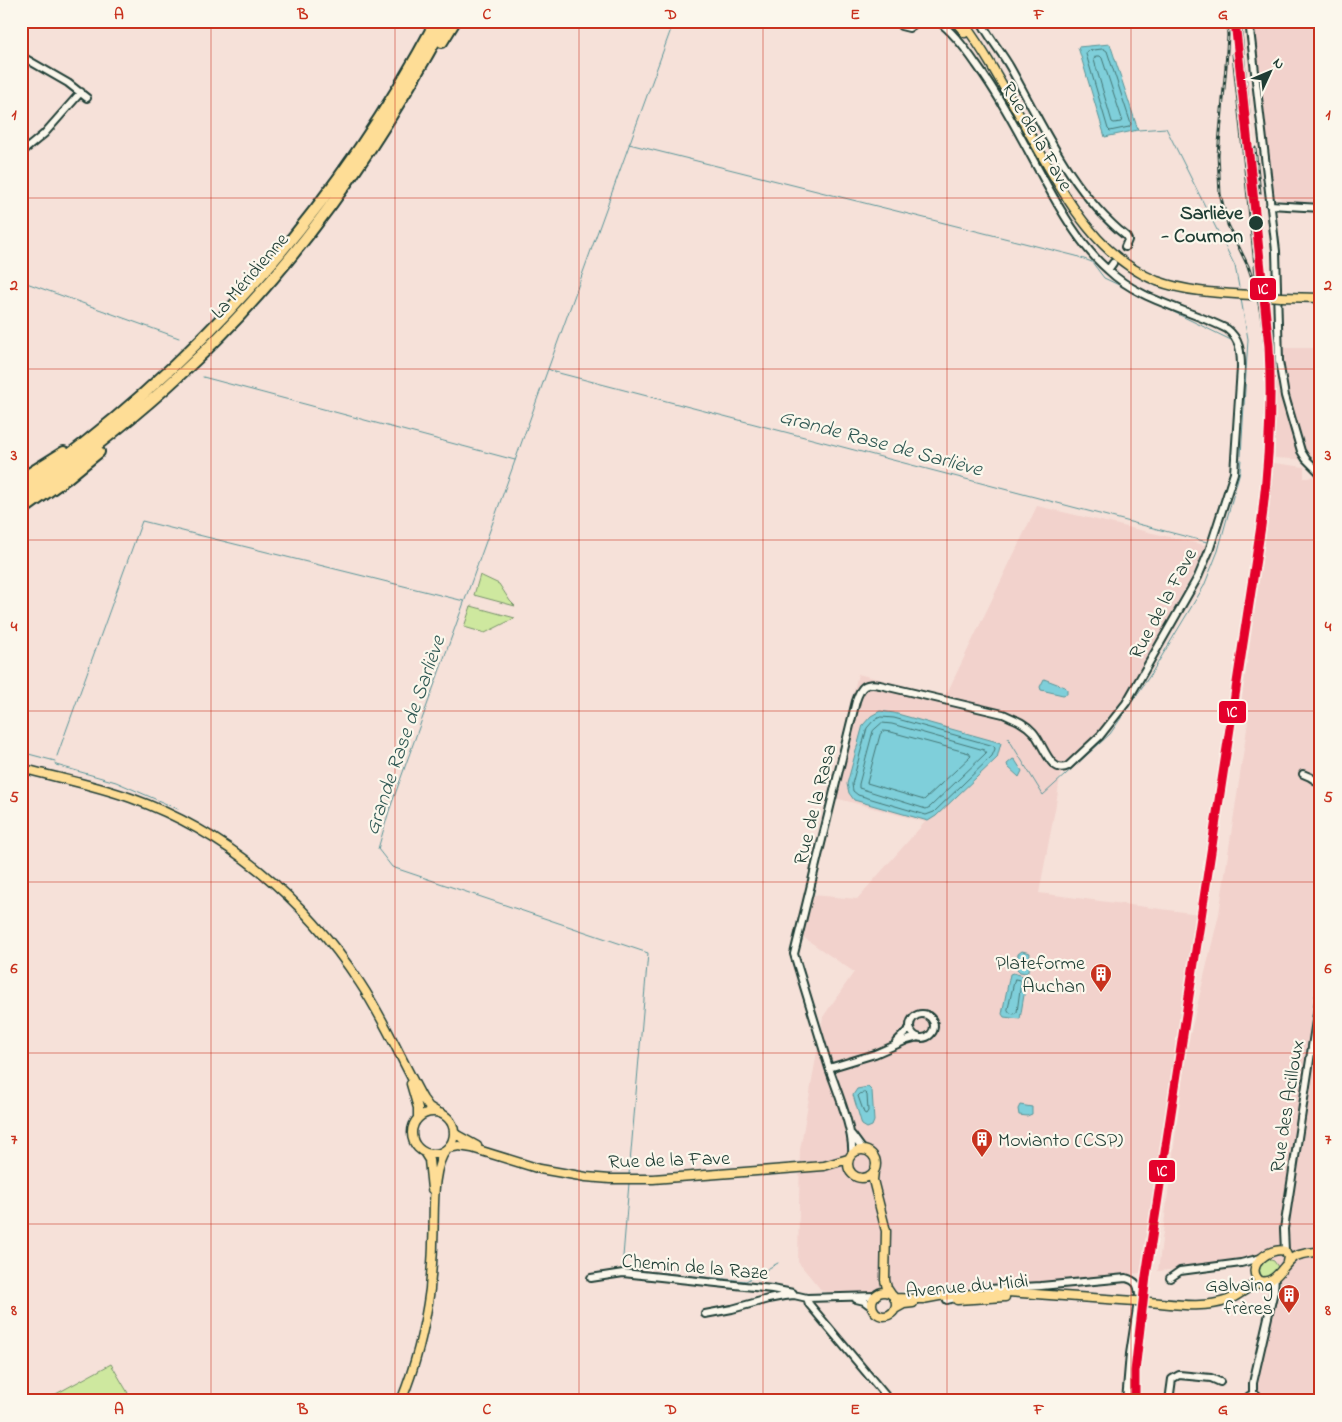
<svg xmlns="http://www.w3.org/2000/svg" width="1342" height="1422" font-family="'Indie Flower',sans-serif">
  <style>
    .built { fill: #f2d2cc }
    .green { fill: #cee89f; stroke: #76926a }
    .water { fill: #7fcfda; stroke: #599598 }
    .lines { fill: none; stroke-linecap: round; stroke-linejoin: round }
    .shore { stroke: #457776; stroke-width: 1 }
    .stream { stroke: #599598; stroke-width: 1 }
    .minor-casing { stroke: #1f3d34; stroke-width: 10 }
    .major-casing { stroke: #1f3d34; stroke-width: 11 }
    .highway-casing { stroke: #1f3d34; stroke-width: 14 }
    .minor { stroke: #fbf7ec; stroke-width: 6 }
    .major { stroke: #fedd96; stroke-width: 8 }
    .highway { stroke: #fedd96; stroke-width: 10 }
    .rail-casing { stroke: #1f3d34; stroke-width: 3 }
    .rail { stroke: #fbf7ec; stroke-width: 1; stroke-dasharray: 4; stroke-linecap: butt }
    .major-bridge-casing { stroke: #1f3d34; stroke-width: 11; stroke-linecap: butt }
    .major-bridge { stroke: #fedd96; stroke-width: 8 }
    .rail-1-casing { stroke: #fbf7ec; stroke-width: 12 }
    .rail-1 { stroke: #e4002b; stroke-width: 9 }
    .grid { fill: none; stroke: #c8321e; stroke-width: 1; stroke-opacity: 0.55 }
    .stop-dot { fill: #1f3d34; stroke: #fbf7ec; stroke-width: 2 }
    .labels { text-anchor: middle; stroke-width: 4.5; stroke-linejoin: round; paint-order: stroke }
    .street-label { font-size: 20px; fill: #1f3d34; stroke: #fbf7ec }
    .stop-label { font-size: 20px; font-weight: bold; fill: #1f3d34; stroke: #fbf7ec; text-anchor: end }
    .poi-label { font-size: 20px; fill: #1f3d34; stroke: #fbf7ec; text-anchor: end }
    .water-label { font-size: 21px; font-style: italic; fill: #325a55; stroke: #fbf7ec }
    .line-badge { stroke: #fbf7ec; stroke-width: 2 }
    .badge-label { font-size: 14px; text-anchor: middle; font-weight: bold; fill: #fff }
    .neatline { fill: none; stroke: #c8321e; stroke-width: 2 }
    .grid-label { font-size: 16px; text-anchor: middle; font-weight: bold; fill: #c8321e }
  </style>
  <rect width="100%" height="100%" fill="#f6e1d9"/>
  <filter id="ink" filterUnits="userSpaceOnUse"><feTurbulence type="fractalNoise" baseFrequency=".02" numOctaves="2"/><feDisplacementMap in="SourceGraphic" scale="10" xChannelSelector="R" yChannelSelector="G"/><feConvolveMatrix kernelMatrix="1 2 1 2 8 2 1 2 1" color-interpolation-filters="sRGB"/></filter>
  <g filter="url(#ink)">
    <path class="built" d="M1246,21H1321V203L1284,201L1274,195L1248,44Z
      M1274,348H1321V469L1310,460L1275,458Z
      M1274,463L1304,467V478H1308L1316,475L1321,480V1337L1319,1352L1321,1353V1401H1248L1255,1355L1267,1330L1276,1260L1158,1271L1186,1052L1219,914L1248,722L1239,719L1262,561Z
      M1037,506L1208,546L1160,634L1132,689L1102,728L1062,765L1056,804L1039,893L1199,914L1186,986L1144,1272L1103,1280L1046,1284L978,1286L853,1294L822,1291L798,1262L800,1150L823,1017L854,972L800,935L813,895L857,899L925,822L828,796L858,674L942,695L947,693Z"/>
    <path class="green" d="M480,575L499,584L510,601L515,606L474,595Z
      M471,606L515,618L485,633L464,627Z
      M1267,1259L1274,1261L1278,1267L1269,1276L1262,1277L1258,1271L1259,1267Z
      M111,1364L128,1393L116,1401H81L77,1394L65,1401H43Z"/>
    <path class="water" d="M1110,44L1138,130L1105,137L1078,47Z
      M1044,679L1065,687L1067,689V694L1063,695L1041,690L1040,687Z
      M880,711L894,713L1001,743L997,758L936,816L928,821L854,800L849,793L847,784L863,725L871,716Z
      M1013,759L1015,760L1022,771L1019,777L1008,767L1007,764Z
      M1022,951L1030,953L1028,971L1026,973L1020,972L1017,969L1018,954Z
      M1013,973L1027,977L1020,1019L1004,1017L1002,1014L1010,974Z
      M868,1087L872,1091L874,1121L872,1126L867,1128L862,1125L853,1095L857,1089Z
      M1020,1105L1032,1107V1114L1027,1116L1019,1115L1018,1109Z"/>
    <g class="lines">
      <path class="shore" d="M1104,49L1107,51L1131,124L1129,127L1110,131L1108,129L1086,54L1088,51Z
        M1096,56H1100L1102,58L1122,119L1121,122L1114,123L1112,122L1094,60Z
        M881,717L894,718L987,744L994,746L995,749L992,756L934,812L926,815L858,795L853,791L852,784L867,728L874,720Z
        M882,723L892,724L984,750L986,753L930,807L926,809L859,788V784L873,731Z
        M883,731L891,732L969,753L971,756L924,800L867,783L880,735Z
        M1015,979L1020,980L1021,982L1017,1012L1014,1014L1010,1013L1008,1010Z
        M865,1093L867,1095L868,1111L866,1114L864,1113L858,1096L860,1094Z"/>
      <path class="stream" d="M674,21L548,369L555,372L1207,542
        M1138,130L1166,128L1235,266L1239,287
        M629,144L1076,256L1092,262L1104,278L1134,292
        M21,281L179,338
        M1241,299L1248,339L1241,456
        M1155,303L1231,340
        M548,369L389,811L378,849L392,867L648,953L629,1175
        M203,377L515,460
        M1008,738L1043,795L1110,734L1151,674L1204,586L1218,551L1240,471L1241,459
        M21,752L55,761
        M57,756L142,521L464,601
        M55,763L56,765L116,782L178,809
        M629,1183L622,1269L746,1281L778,1263"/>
      <g class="minor-casing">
        <path id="minor" d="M938,21C953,32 965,48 976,64C1006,105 1028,152 1053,196C1068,223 1085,250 1108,270L1113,263
          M981,21C988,37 1001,51 1010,67C1043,126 1072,193 1126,236L1128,240L1125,247
          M1249,21L1276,251L1279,361L1285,396L1301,451L1306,459L1321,474
          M901,26L909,28L919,21
          M21,56L68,83L87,98
          M21,153L44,134L81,92
          M1270,205L1321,208
          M1303,774L1310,777L1321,784
          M910 1026a12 12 0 1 1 24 0a12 12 0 1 1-24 0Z
          M896,1042L910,1028
          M829,1068L794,954L856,701C861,686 865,682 880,685L1003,714C1014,719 1025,723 1033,732C1044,744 1050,775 1068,766L1100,736L1126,703L1198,577L1209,551L1234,473L1241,368C1241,352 1240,339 1227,329C1188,309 1140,301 1108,270
          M852,1135L863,1150
          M852,1154C854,1131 837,1091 829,1068L875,1054L907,1040L918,1037
          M1285,1251L1284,1229L1321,988
          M591,1278L623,1273L772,1289L793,1293L794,1295
          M1170,1278L1180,1271L1241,1263L1261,1258
          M983,1294L989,1289L1041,1286L1126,1278C1136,1281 1138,1284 1139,1295L1130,1354L1126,1401
          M807,1298L809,1304L890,1401
          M856,1299L864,1301L872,1307
          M947,1300L959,1297
          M705,1314L732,1309L768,1299L784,1296L794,1295L807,1298L875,1296
          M1253,1394V1383L1274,1291L1275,1277
          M1259,1399L1273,1401
          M1169,1401L1172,1379L1179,1375L1211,1378L1220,1382
          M1249,1401V1396L1253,1394L1257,1395L1258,1401"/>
      </g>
      <g class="major-casing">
        <path id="major" d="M955,21L965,33
          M962,21C991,60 1012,103 1036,145C1066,198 1097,257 1157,281C1187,292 1219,293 1251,295
          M1281,297L1321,298
          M21,768C58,778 95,785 131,798C226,832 305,899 360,983C384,1019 402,1061 423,1099L429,1107L437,1112
          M411,1084L418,1108V1118
          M412 1133a21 21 0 1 1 42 0a21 21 0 1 1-42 0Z
          M454,1132L457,1135L477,1146
          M448,1148L459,1146L472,1148L540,1169L586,1177L610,1179H653L824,1166L848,1159
          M848 1164a14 14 0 1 1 28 0a14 14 0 1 1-28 0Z
          M424,1152L429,1160L432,1189
          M874,1171L873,1180L886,1231L885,1280L887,1288L891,1294
          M1287,1262L1288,1257L1285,1251C1270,1246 1243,1267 1260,1281C1276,1285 1283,1264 1294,1257C1302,1253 1312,1253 1321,1251
          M872 1304a12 12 0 1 1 24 0a12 12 0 1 1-24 0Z
          M894,1298L923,1299L939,1296L1008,1292L1135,1301
          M957,1300L1005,1297
          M1149,1302C1175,1304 1204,1309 1228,1300C1240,1295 1250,1284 1263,1282
          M895,1309L904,1304L913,1303
          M401,1401C416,1365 425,1327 430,1289C431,1273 433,1258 433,1243C435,1217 430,1169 447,1149"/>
      </g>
      <g class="highway-casing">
        <path id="highway" d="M442,42L455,21
          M21,479L64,452
          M21,490C194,370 337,208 436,21
          M21,502C78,461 133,419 184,371C291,272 377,150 446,21
          M21,511L66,479L99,452"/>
      </g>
      <use href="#minor" class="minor"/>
      <use href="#major" class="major"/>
      <use href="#highway" class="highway"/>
      <g class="rail-casing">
        <path id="rail" d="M1227,21L1228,35L1226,66L1218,155L1220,194L1228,225L1248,266L1257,292L1262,321L1271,401
          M1240,21L1249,112L1251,157
          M1233,54L1256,275
          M1255,148L1260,193"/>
      </g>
      <use href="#rail" class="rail"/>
      <g class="major-bridge-casing">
        <path id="major-bridge" d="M1251,295L1281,297
          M1135,1301L1149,1302"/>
      </g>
      <use href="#major-bridge" class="major-bridge"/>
      <g class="rail-1-casing">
        <path id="rail-1" d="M1135,1401V1371L1146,1276L1261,526C1269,466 1272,407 1269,346L1235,21"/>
      </g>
      <use href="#rail-1" class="rail-1"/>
    </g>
  </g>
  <path class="grid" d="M211,21V1401M395,21V1401M579,21V1401M763,21V1401M947,21V1401M1131,21V1401M21,198H1321M21,369H1321M21,540H1321M21,711H1321M21,882H1321M21,1053H1321M21,1224H1321"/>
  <defs>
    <g id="building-pin" transform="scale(1.125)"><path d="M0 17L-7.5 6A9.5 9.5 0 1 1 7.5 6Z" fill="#c8321e" stroke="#fbf7ec"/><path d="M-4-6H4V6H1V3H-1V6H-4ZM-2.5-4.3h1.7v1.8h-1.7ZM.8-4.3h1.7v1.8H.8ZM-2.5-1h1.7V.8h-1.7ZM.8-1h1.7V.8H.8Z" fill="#fff"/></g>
  </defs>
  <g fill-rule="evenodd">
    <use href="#building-pin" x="1101" y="974"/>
    <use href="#building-pin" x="982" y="1139"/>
    <use href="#building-pin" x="1289" y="1295"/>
  </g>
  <circle class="stop-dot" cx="1256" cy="223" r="8"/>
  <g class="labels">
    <g class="street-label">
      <text transform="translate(1038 136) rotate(60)" y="7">Rue de la Fave</text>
      <text transform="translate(249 275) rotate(-49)" y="7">La Méridienne</text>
      <text transform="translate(1162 603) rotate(-62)" y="7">Rue de la Fave</text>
      <text transform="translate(814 804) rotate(-76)" y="7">Rue de la Rasa</text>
      <text transform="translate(1286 1106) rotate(-81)" y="7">Rue des Acilloux</text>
      <text transform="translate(669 1159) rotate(-2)" y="7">Rue de la Fave</text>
      <text transform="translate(695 1266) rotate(5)" y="7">Chemin de la Raze</text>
      <text transform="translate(967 1285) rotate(-5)" y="7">Avenue du Midi</text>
    </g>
    <g class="stop-label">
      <text x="1243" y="219">Sarliève<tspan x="1243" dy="23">- Cournon</tspan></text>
    </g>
    <g class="poi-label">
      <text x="1085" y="969">Plateforme<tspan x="1085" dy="23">Auchan</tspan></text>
      <text x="998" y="1146" text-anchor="start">Movianto (CSP)</text>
      <text x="1273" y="1291">Galvaing<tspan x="1273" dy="23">frères</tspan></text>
    </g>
    <g class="water-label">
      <text transform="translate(881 442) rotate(15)" y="7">Grande Rase de Sarliève</text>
      <text transform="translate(404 735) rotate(-71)" y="7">Grande Rase de Sarliève</text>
    </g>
  </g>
  <g class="line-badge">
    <rect x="1249" y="277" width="28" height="24" rx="5" fill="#e4002b"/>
    <rect x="1218" y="700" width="29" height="24" rx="5" fill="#e4002b"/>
    <rect x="1148" y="1159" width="28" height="24" rx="5" fill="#e4002b"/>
  </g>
  <g class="badge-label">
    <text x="1263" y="294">IC</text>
    <text x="1232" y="717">IC</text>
    <text x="1162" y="1176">IC</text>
  </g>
  <rect width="1342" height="1422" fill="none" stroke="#fbf7ec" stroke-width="55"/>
  <g transform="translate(1270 72) rotate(46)" stroke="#fbf7ec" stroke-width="4" paint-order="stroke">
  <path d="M0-4L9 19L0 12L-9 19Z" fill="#1f3d34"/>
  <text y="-8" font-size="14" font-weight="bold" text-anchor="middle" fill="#1f3d34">N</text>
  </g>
  <rect x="28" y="28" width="1286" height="1366" class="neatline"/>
  <g class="grid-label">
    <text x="119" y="19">A</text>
    <text x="303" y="19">B</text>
    <text x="487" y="19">C</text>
    <text x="671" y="19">D</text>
    <text x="855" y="19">E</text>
    <text x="1039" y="19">F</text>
    <text x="1223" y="19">G</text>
    <text x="14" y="119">1</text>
    <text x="1328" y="119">1</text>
    <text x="14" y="290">2</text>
    <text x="1328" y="290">2</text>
    <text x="14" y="460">3</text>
    <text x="1328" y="460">3</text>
    <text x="14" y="631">4</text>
    <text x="1328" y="631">4</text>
    <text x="14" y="802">5</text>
    <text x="1328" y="802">5</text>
    <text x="14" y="973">6</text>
    <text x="1328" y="973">6</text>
    <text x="14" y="1144">7</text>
    <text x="1328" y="1144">7</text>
    <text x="14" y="1315">8</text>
    <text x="1328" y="1315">8</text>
    <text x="119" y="1414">A</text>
    <text x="303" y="1414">B</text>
    <text x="487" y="1414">C</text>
    <text x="671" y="1414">D</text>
    <text x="855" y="1414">E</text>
    <text x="1039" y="1414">F</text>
    <text x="1223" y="1414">G</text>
  </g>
</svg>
